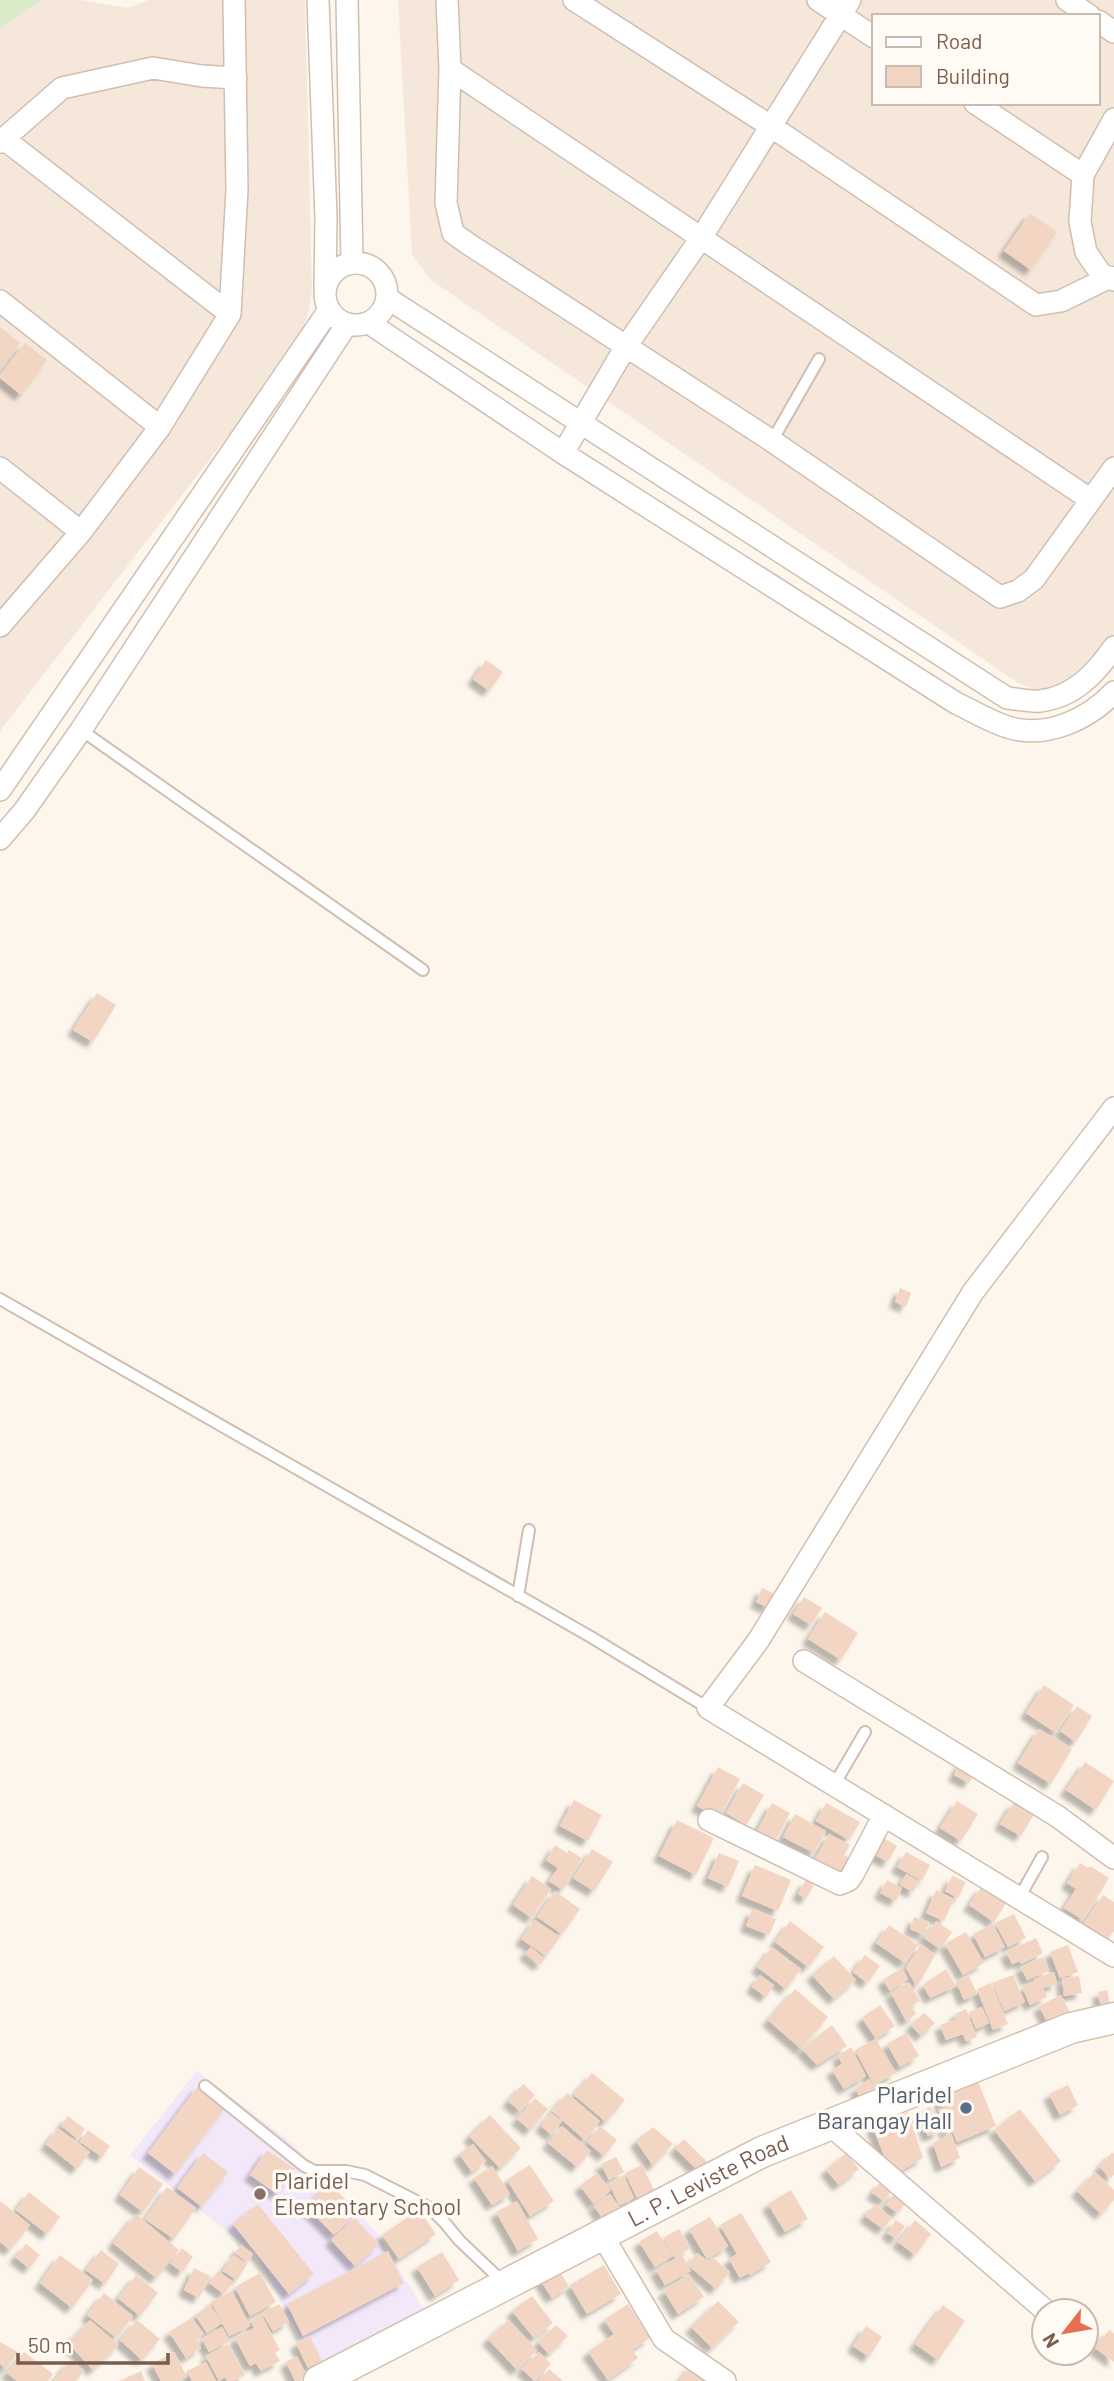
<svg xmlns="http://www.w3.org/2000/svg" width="1114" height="2381" font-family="Barlow,sans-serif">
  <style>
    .residential { fill: #f5e8da; fill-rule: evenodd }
    .education { fill: #f3e8fa }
    .green { fill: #d8ecc9 }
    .building { fill: #f3d5c3; filter: url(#shadow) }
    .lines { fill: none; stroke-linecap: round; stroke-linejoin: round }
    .service-casing { stroke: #d1beb0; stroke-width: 14 }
    .minor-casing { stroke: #d1beb0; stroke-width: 24 }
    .secondary-casing { stroke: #d6c0b0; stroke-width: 33 }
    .service { stroke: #fff; stroke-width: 10 }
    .minor { stroke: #fff; stroke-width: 21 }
    .secondary { stroke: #fff; stroke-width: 30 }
    .service-dot { fill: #5c6f8a; stroke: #fffaf3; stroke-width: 2.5 }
    .education-dot { fill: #8d6e63; stroke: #fffaf3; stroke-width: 2.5 }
    .labels { text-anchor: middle; stroke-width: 7; stroke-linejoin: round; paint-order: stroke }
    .service-label { font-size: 23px; fill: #4e5e75; stroke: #fffaf3; text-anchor: end }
    .education-label { font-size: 23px; fill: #785e54; stroke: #fffaf3; text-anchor: start }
    .street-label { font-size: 23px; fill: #7a5c4d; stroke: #fffaf3 }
  </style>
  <defs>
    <filter id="shadow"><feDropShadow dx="-6" dy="6" stdDeviation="2" flood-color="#0004"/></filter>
  </defs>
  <rect width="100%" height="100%" fill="#fdf6ec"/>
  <path class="residential" d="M41,0H81L128,8L149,0H305L312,290L308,314L299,339L284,363L0,731V28Z
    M398,0H1114V642L1054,697L1018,683L431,280L412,254ZM874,16H1098V103H874Z"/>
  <path class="education" d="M197,2071L292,2143L377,2233L431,2321L321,2376L255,2253L130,2155Z"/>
  <path class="green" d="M0,0H41L0,28Z"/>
  <path class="building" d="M1030,213L1057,232L1031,270L1004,251Z
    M0,327L20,343L0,368Z
    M25,343L47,360L21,395L0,378V375Z
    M486,660L503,672L489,691L473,679Z
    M97,993L116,1005L93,1042L73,1030Z
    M900,1288L911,1293L906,1307L895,1302Z
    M762,1588L775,1594L769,1608L756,1602Z
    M804,1597L822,1608L811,1625L793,1614Z
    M825,1612L858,1633L841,1660L808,1639Z
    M1044,1685L1074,1705L1056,1733L1026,1713Z
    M1077,1706L1092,1716L1076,1742L1060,1731Z
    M1039,1729L1072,1749L1051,1784L1018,1763Z
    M961,1762L976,1770L969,1783L954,1775Z
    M1085,1762L1114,1781L1096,1810L1066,1790Z
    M718,1767L740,1779L719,1818L697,1806Z
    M743,1783L764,1795L746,1825L726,1813Z
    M574,1800L602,1815L588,1841L560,1826Z
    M957,1801L978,1814L961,1841L940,1828Z
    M1014,1802L1034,1814L1021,1836L1000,1824Z
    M772,1803L790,1813L775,1841L757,1831Z
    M826,1803L860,1822L849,1840L816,1821Z
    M795,1814L826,1831L814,1853L783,1837Z
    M677,1820L714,1838L696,1875L659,1856Z
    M829,1834L850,1845L844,1855L854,1860L846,1875L815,1859Z
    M882,1837L897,1846L888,1862L873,1854Z
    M555,1845L567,1853L569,1850L582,1858L563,1890L549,1881L558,1868L546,1860Z
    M592,1849L613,1862L594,1891L573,1878Z
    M906,1852L930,1865L922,1881L897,1867Z
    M719,1853L739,1861L728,1887L708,1878Z
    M1080,1863L1088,1868L1090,1866L1109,1878L1083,1920L1064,1908L1076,1889L1067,1883Z
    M755,1865L791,1880L778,1911L742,1896Z
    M906,1874L919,1881L913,1892L900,1885Z
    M532,1876L551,1889L532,1918L513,1905Z
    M952,1876L966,1882L958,1898L945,1891Z
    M806,1880L814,1885L806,1899L798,1894Z
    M887,1880L902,1888L896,1901L880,1893Z
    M982,1886L1006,1903L994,1922L969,1905Z
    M936,1890L954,1899L944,1921L926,1913Z
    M555,1891L580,1909L562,1934L537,1917Z
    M1103,1895L1114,1902V1931L1108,1939L1084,1923Z
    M752,1909L776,1919L769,1935L746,1926Z
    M1014,1914L1026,1938L1008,1947L995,1923Z
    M914,1917L929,1922L925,1935L910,1929Z
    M535,1920L560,1937L546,1956L521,1939Z
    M790,1921L824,1947L808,1967L775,1942Z
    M936,1921L952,1932L940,1949L924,1938Z
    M993,1924L1005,1947L985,1957L973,1934Z
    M889,1925L918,1945L905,1963L876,1943Z
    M966,1932L984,1963L963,1975L945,1944Z
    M1036,1938L1043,1953L1021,1964L1020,1961L1012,1964L1006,1952Z
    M921,1944L935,1955L917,1987L906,1968Z
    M1068,1945L1078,1972L1060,1978L1050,1952Z
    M531,1947L545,1959L539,1965L525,1953Z
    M772,1947L801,1969L786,1989L757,1967Z
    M865,1955L880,1966L867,1983L853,1972Z
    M834,1956L856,1980L834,1999L812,1975Z
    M1043,1957L1049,1971L1027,1980L1021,1967Z
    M902,1968L908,1979L890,1991L883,1980Z
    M946,1969L956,1986L930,1998L923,1985Z
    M1054,1972L1057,1984L1043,1988L1047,1997L1030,2005L1022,1987L1035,1981L1034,1979Z
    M760,1975L774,1985L766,1997L752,1987Z
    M1013,1975L1025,2002L1004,2011L992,1983Z
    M969,1976L977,1994L964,2000L956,1982Z
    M1079,1976L1082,1993L1064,1996L1062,1978Z
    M909,1982L920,2001L911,2006L916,2014L906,2021L891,1993Z
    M991,1983L1008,2024L993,2030L977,1989Z
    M795,1989L828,2017L801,2049L768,2020Z
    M1107,1990L1112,2014L1103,2016L1098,1992Z
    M1061,1995L1071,2014L1049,2025L1039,2006Z
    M880,2005L895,2026L876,2039L862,2018Z
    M982,2007L989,2023L976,2029L969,2012Z
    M966,2009L977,2037L966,2041L963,2034L946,2040L940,2025L957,2019L955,2014Z
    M924,2013L935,2023L921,2036L911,2025Z
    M832,2025L847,2046L817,2065L802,2049Z
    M906,2033L919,2056L900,2067L887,2044Z
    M876,2039L896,2073L874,2085L855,2050Z
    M851,2047L866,2076L844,2089L832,2070L842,2064L838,2056Z
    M592,2073L625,2100L606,2122L574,2095Z
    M975,2074L996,2126L957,2142L936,2091Z
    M869,2079L880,2094L865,2104L855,2089Z
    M523,2084L535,2095L520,2111L508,2101Z
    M1068,2085L1078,2105L1060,2115L1049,2094Z
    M198,2086L226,2107L175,2174L148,2153Z
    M567,2093L600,2121L585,2140L552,2111Z
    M535,2098L548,2109L530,2130L517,2119Z
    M930,2107L940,2132L928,2136L918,2112Z
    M942,2108L960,2158L941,2167L933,2143L947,2136L938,2109Z
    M1020,2109L1061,2161L1035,2181L994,2130Z
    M908,2112L923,2158L892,2176L872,2125Z
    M551,2113L562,2121L552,2135L541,2126Z
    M490,2115L521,2148L500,2168L469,2136Z
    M68,2116L85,2129L78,2139L61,2126Z
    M562,2126L591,2151L577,2167L548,2143Z
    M600,2126L617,2140L604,2156L587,2142Z
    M653,2127L673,2144L653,2166L636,2141Z
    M58,2128L90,2152L77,2169L46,2144Z
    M88,2130L110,2146L102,2157L80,2142Z
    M684,2139L714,2169L705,2178L675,2148Z
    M473,2144L486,2161L472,2172L459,2154Z
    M267,2150L295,2169L277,2194L250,2175Z
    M1112,2152L1114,2154V2175L1111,2178L1099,2167Z
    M203,2153L228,2172L202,2207L177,2188Z
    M846,2153L859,2169L839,2185L826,2170Z
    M616,2157L624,2172L609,2180L601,2164Z
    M530,2165L554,2201L530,2216L507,2180Z
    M642,2165L654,2190L637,2198L625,2173Z
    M492,2166L510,2194L492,2205L474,2178Z
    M139,2167L163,2184L143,2212L120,2195Z
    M1095,2172L1114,2190V2200L1101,2214L1077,2191Z
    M597,2173L611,2190L594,2204L580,2186Z
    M624,2176L634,2198L619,2205L609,2183Z
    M881,2181L893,2189L884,2201L872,2193Z
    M329,2183L358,2212L334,2235L306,2207Z
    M167,2187L196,2208L174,2239L145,2219Z
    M791,2190L808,2219L785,2232L768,2204Z
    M896,2191L908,2199L898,2213L886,2205Z
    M29,2192L60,2217L47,2234L16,2210Z
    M610,2194L623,2212L606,2224L594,2206Z
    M0,2201L30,2225L10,2250L0,2242Z
    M517,2201L538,2239L518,2251L496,2212Z
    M258,2204L314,2274L289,2294L233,2224Z
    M875,2204L892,2218L883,2229L865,2216Z
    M419,2210L436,2234L399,2259L382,2235Z
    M741,2213L771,2262L750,2275L749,2273L740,2278L729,2259L737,2254L720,2225Z
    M136,2214L179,2250L156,2278L113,2243Z
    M710,2217L728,2246L707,2259L689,2229Z
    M355,2218L379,2244L355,2266L331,2240Z
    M896,2220L905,2226L896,2239L887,2233Z
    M915,2220L931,2234L915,2255L898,2242Z
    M679,2229L690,2248L675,2258L663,2238Z
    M657,2231L673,2256L655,2267L639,2242Z
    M26,2244L40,2255L29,2268L15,2257Z
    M241,2245L253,2254L248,2262L235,2253Z
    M182,2248L193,2257L182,2272L170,2263Z
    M101,2250L119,2264L105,2284L86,2270Z
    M388,2251L404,2283L303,2336L287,2304Z
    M442,2252L459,2280L435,2296L417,2267Z
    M697,2253L708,2261L712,2257L730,2272L716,2289L688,2265Z
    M60,2255L93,2280L72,2308L40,2283Z
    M234,2255L247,2264L237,2280L223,2271Z
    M682,2255L691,2271L665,2285L656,2270Z
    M604,2265L621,2294L587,2314L570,2285Z
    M194,2268L210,2276L199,2298L184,2290Z
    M557,2268L569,2286L552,2298L540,2280Z
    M218,2271L233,2282L224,2294L209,2283Z
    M260,2273L276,2302L250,2316L235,2287Z
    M689,2274L704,2297L678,2314L664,2291Z
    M136,2275L158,2293L140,2316L118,2298Z
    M232,2291L250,2326L229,2336L211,2302Z
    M104,2293L133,2316L116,2338L87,2315Z
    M532,2296L553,2323L534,2338L512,2311Z
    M718,2301L739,2322L712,2348L691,2327Z
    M279,2304L289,2322L273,2331L262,2313Z
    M628,2304L650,2338L632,2350L638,2358L608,2380L588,2352L614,2334L604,2320Z
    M210,2305L222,2323L207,2333L195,2315Z
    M943,2305L965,2321L938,2360L915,2344Z
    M261,2314L280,2350L275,2353L280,2361L261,2371L256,2363L250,2366L235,2338L254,2328L250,2320Z
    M192,2318L204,2334L196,2340L201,2348L186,2358L169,2332Z
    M90,2320L119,2345L93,2370L68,2343Z
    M137,2320L160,2339L142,2360L120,2340Z
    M508,2320L537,2350L517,2370L488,2339Z
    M556,2325L568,2336L549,2354L538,2342Z
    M866,2326L882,2337L869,2357L853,2346Z
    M222,2327L230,2341L209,2352L202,2339Z
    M1109,2330L1114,2333V2362L1095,2348Z
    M310,2336L322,2361L308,2368L296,2343Z
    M0,2342L18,2352L6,2369L0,2364Z
    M228,2344L245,2375L233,2381H227L225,2377L219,2381L206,2356Z
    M24,2352L53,2374L48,2381H17L7,2373Z
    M174,2352L187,2377L179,2381H161L152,2364Z
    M539,2352L551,2364L535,2381L522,2369Z
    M297,2356L307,2377L295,2381L286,2362Z
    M70,2360L84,2371L76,2381H54Z
    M206,2362L216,2381H192L187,2371Z
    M692,2364L710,2381H679Z
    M549,2369L563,2381H539Z
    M141,2371L145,2381H119Z"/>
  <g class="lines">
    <g class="service-casing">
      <path id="service" d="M772,441L819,359
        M81,730L423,970
        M0,1299L591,1637L708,1708
        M518,1596L529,1530
        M834,1785L865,1732
        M1019,1898L1042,1857
        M205,2086L303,2165L314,2171H346L365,2175L430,2208L445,2223L459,2240L504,2283"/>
    </g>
    <g class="minor-casing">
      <path id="minor" d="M318,0L326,218L325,289
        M347,0L352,262
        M447,0L450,69L446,203L453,233L470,245L772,441L1000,597L1018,591L1034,579L1114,468
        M574,0L772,127L1036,305L1061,301L1110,277
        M818,0L874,37
        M1067,0L1090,16
        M1098,21L1114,32
        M450,69L1091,500
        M975,103L1083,175
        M1114,119L1083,175L1080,222L1086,252L1101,274L1114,280
        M4,139L230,314
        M0,142L62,88L153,68L202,76L236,78
        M325 294a31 31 0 1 1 62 0a31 31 0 1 1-62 0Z
        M387,298L1007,698C1018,699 1030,702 1040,701C1074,697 1096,673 1114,647
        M0,301L160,427
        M369,323L563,453L956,703C973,711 992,723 1011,728C1048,738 1089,719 1114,692
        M563,453L625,348L701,238L850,0
        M0,468L81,532
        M0,626L81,532L160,427L230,314L237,190L234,0
        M0,790L329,310
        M0,839L24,811L81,730L347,324
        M1114,1108L973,1292L758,1641L708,1708L1114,1956
        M804,1661L1057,1816L1114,1858
        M709,1820L840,1884L849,1880L853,1874L884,1815
        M830,2125L1046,2311
        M602,2235L664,2339L725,2381"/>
    </g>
    <g class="secondary-casing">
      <g id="secondary">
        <path id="s1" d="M319,2381L762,2152L1071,2028L1114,2018"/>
      </g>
    </g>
    <use href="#service" class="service"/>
    <use href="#minor" class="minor"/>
    <use href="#secondary" class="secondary"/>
  </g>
  <circle class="service-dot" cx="966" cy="2108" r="7"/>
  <circle class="education-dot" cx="260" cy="2194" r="7"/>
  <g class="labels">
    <g class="service-label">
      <text x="952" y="2103">Plaridel<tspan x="952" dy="26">Barangay Hall</tspan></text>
    </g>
    <g class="education-label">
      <text x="274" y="2189">Plaridel<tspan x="274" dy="26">Elementary School</tspan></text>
    </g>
    <g class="street-label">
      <text dy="8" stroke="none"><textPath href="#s1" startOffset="438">L. P. Leviste Road</textPath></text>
    </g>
  </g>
  <rect x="872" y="14" width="228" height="91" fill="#fffaf3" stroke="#cabbb1" stroke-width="2"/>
  <rect x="886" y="37" width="35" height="10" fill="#ffffff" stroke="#cabbb1" stroke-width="2"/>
  <text x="936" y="49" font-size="21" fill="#7a5c4d">Road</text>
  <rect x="886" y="66" width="35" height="21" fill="#f3d5c3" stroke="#cabbb1" stroke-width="2"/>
  <text x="936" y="84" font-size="21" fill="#7a5c4d">Building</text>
  <g transform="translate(1065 2332) rotate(239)"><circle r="33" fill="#fffaf3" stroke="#cabbb1" stroke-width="2"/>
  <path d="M0-5L12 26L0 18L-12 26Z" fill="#e76f51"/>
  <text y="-10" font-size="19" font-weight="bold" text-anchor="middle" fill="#7a5c4d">N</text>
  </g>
  <path d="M18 2353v10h150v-10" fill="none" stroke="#7a5c4d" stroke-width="3.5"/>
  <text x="28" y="2353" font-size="21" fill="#7a5c4d" stroke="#fffaf3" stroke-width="5" paint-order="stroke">50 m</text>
</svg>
